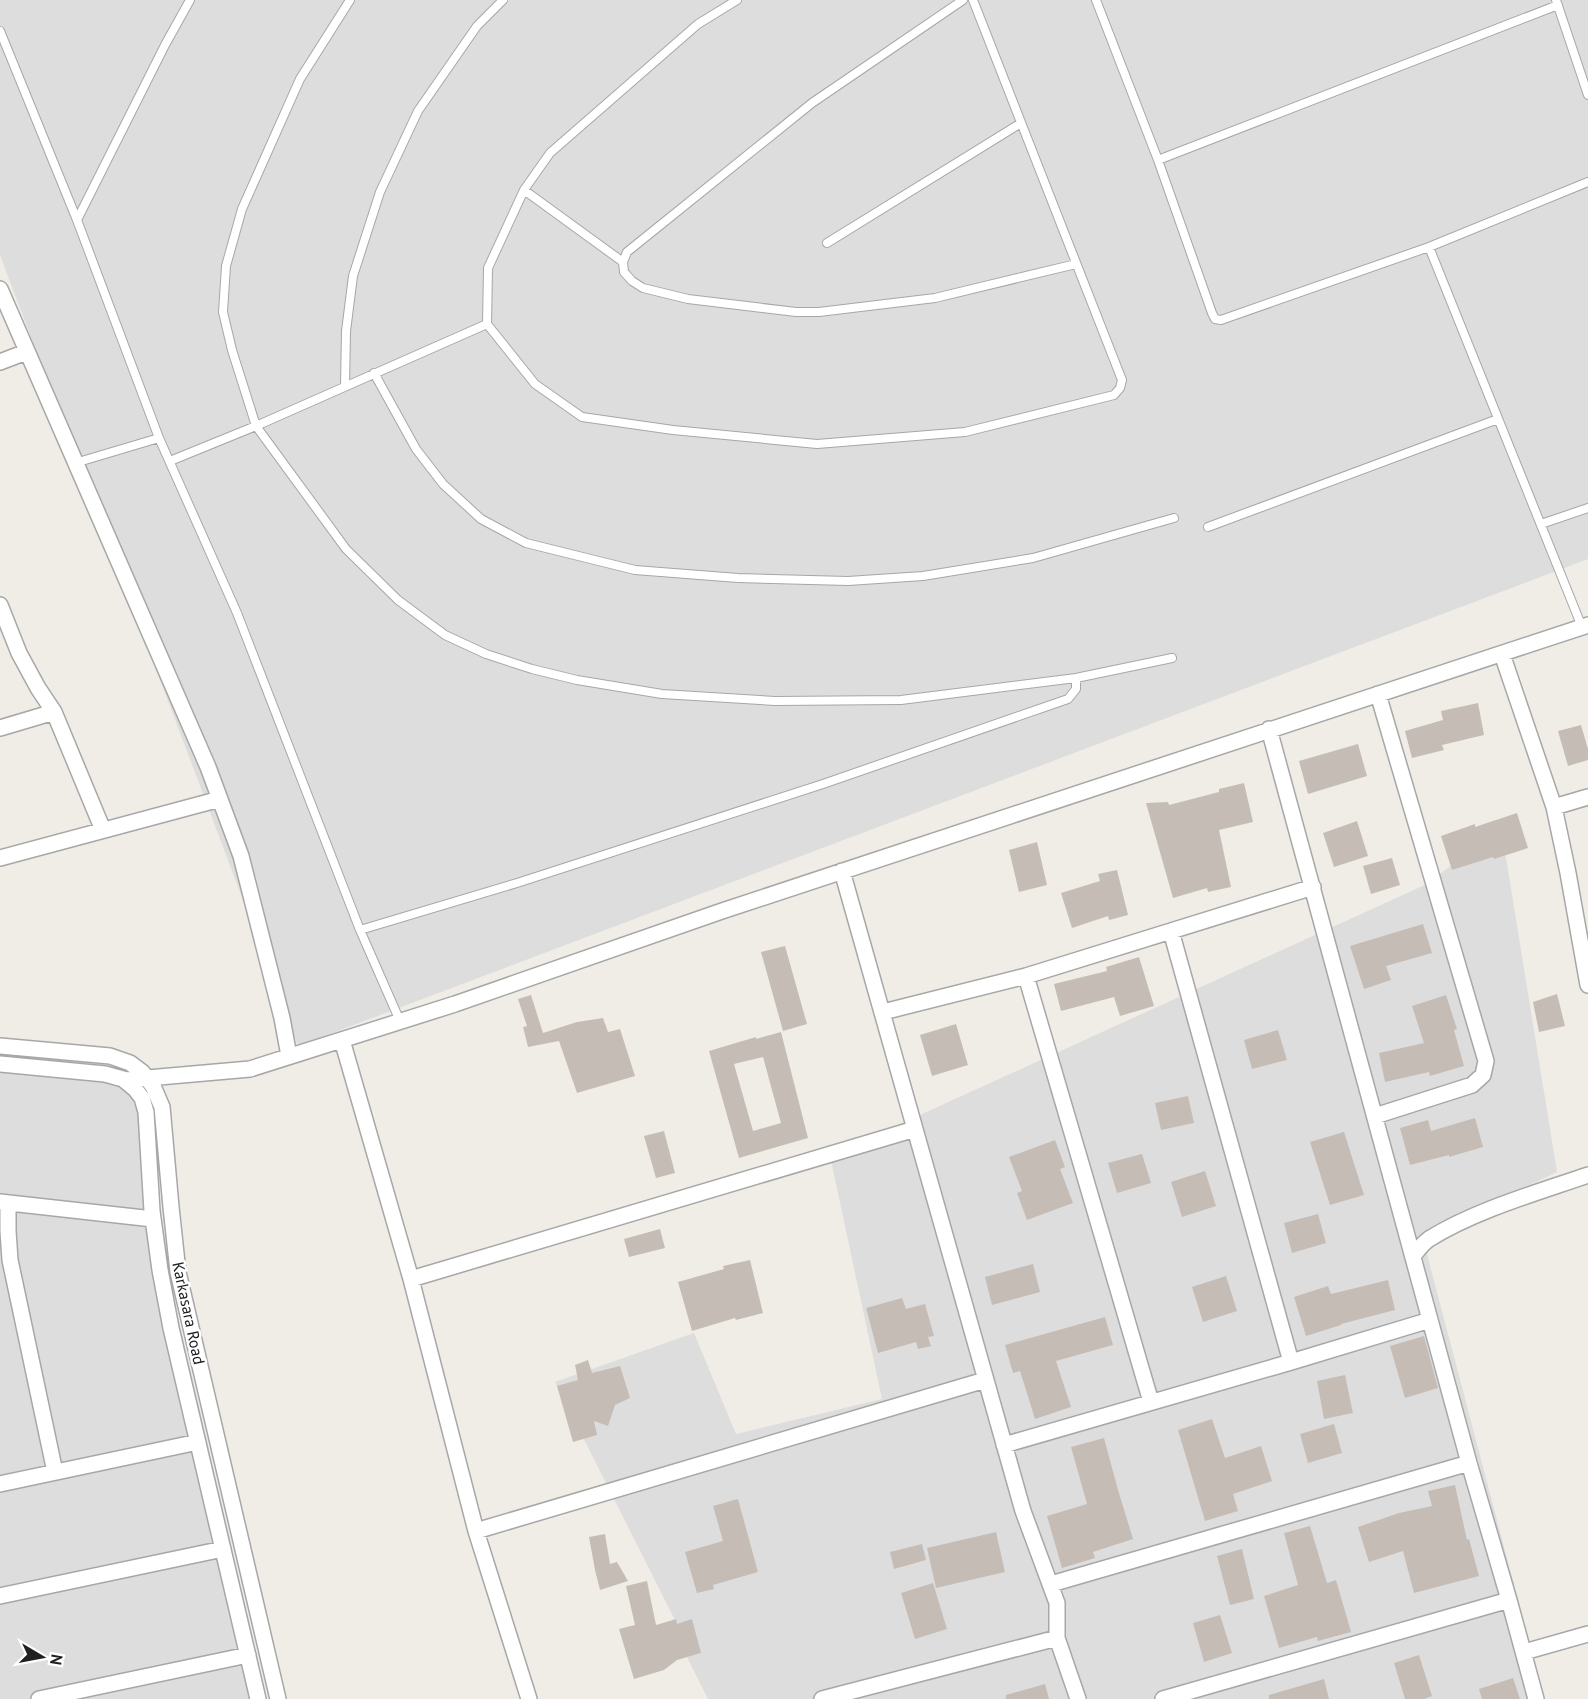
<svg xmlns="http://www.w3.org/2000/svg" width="1588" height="1699" font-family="'PT Sans',sans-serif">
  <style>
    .residential { fill: #dedddd }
    .building { fill: #c5bdb5; fill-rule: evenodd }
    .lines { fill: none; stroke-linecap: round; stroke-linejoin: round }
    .lane-casing { stroke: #a7a7a7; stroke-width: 10 }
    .street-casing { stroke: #a7a7a7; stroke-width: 18 }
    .lane { stroke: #fff; stroke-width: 8 }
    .street { stroke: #fff; stroke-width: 15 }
    .labels { text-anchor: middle; stroke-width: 5; stroke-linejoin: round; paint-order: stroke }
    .street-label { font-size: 16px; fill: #202020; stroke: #fff }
  </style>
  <rect width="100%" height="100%" fill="#f0ede6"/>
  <path class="residential" d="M0,0H1588V559L298,1046L0,255Z
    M1501,827L1557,1172L1422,1235L1544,1699H708L687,1657L677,1624L555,1382L694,1333L736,1434L882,1399L830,1156L1427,884Z
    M0,1064L150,1082L153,1209L267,1699H0Z"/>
  <path class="building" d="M1478,703L1484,735L1442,745L1444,750L1412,758L1405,731L1443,720L1441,711Z
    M1581,725L1588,749V760L1568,766L1558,731Z
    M1358,744L1367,776L1308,794L1299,761Z
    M1244,783L1253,822L1219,830L1231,887L1208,892L1207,888L1173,898L1146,803L1168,802L1169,805L1219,792V789Z
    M1517,813L1528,848L1494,859L1493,857L1452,870L1441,836L1475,824V827Z
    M1357,821L1368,856L1334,867L1323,833Z
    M1037,842L1047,885L1019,892L1009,850Z
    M1392,858L1400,885L1371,894L1363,866Z
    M1117,870L1128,915L1109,920L1108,916L1072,928L1061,893L1100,881L1098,874Z
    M1423,924L1432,953L1386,966L1391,980L1364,989L1350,946Z
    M785,946L807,1024L783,1031L761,952Z
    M1139,957L1154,1006L1120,1016L1114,997L1061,1011L1054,984L1107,971L1106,967Z
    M1557,994L1565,1026L1539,1032L1533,1002Z
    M531,995L543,1033L577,1022L603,1018L608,1032L620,1029L635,1076L577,1093L559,1041L528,1047L523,1027L527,1026L518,999Z
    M1446,995L1457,1029L1454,1030L1464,1066L1430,1076L1429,1072L1385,1082L1379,1053L1424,1043L1412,1006Z
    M956,1024L968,1065L932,1076L920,1035Z
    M1278,1030L1287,1060L1252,1069L1244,1040Z
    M781,1032L808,1138L739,1158L709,1051L756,1037V1039ZM763,1057L781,1123L753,1131L734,1064Z
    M1188,1096L1194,1123L1161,1130L1155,1103Z
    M1475,1118L1483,1147L1449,1157V1155L1410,1165L1400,1128L1428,1120L1431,1131Z
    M664,1131L675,1173L656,1178L644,1136Z
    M1344,1132L1364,1195L1330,1205L1310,1142Z
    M1055,1140L1065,1167L1060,1169L1073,1203L1027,1220L1017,1193L1022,1191L1009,1157Z
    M1142,1154L1151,1183L1117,1193L1108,1163Z
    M1205,1171L1216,1206L1182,1217L1171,1182Z
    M1318,1214L1326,1243L1292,1253L1284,1223Z
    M660,1229L665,1248L629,1257L624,1239Z
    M750,1260L763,1313L736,1320L735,1318L692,1331L678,1282L724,1269L723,1266Z
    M1033,1264L1040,1292L992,1305L985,1277Z
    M1226,1276L1237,1311L1203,1322L1192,1287Z
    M1388,1280L1395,1310L1341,1324V1325L1306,1336L1294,1297L1328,1286L1331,1294Z
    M902,1298L906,1309L925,1304L934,1336L928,1337L931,1346L918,1349L916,1342L878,1353L866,1308Z
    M1105,1317L1113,1345L1056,1361L1071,1407L1035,1419L1020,1371L1013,1373L1005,1345Z
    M1424,1336L1438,1388L1405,1398L1390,1346Z
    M588,1360L592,1373L620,1366L630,1398L615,1405L608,1426L594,1421L597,1435L573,1442L557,1386L578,1380L575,1365Z
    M1345,1375L1353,1413L1324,1419L1317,1381Z
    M1212,1419L1225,1458L1261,1446L1272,1481L1233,1494L1238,1511L1205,1521L1178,1430Z
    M1334,1424L1342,1453L1308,1463L1300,1434Z
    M1104,1438L1118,1490L1133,1539L1093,1552L1095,1558L1062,1568L1047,1516L1087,1504L1071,1447Z
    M1455,1485L1467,1540L1469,1539L1479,1576L1414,1593L1403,1551L1369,1562L1358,1527L1399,1513L1432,1506L1428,1491Z
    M738,1499L758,1572L713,1585L714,1589L697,1593L685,1552L723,1541L713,1506Z
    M1310,1526L1327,1583L1336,1580L1351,1632L1318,1641L1317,1637L1279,1648L1264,1596L1298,1585L1284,1533Z
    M996,1532L1005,1572L936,1588L927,1548Z
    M605,1534L610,1564L617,1562L628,1581L600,1590L595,1570L589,1537Z
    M922,1544L926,1560L894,1569L890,1552Z
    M1242,1549L1254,1599L1230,1605L1217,1556Z
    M647,1581L656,1625L676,1619L677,1624L692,1619L701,1653L677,1660L664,1670L634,1679L619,1629L635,1625L626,1586Z
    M933,1583L947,1629L915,1639L901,1593Z
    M1220,1615L1232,1653L1204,1662L1193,1623Z
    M1419,1655L1432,1696L1424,1699H1405L1394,1663Z
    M1513,1678L1520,1699H1482L1479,1689Z
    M1324,1679L1329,1699H1269V1695Z
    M1045,1684L1049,1699H1006V1695Z"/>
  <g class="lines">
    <g class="lane-casing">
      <path id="lane" d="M350,0L300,79L242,209L226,266L223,312L232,350L256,426L346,549L398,600L445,635L486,654L532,669L577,680L662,694L775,701L901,700L1076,678L1172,658
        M737,0L698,24L550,153L524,190L488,268L487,324L535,384L582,417L673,430L817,444L965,432L1114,395L1120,388L1122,380L973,0
        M963,0L812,103L627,252L623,262L624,272L632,281L643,288L688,299L796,312H819L935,298L1076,264
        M1096,0L1158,160L1212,313L1215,319L1221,320L1429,247L1588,182
        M1556,0L1588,95
        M0,31L77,220L159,438L237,613L360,930L400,1021
        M1158,160L1558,5
        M524,190L623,262
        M77,220L165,45L190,0
        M827,243L1021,123
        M1429,247L1582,627
        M374,373L416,449L443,484L481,519L526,543L635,570L738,578L848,581L923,576L1033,558L1174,518
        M345,386L346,331L353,276L380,192L418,111L477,26L503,0
        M170,461L256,426L487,324
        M75,463L159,438
        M1541,524L1588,508
        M1208,527L1498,419
        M360,930L517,883L823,784L1068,699L1076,689V678"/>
    </g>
    <g class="street-casing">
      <path id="street" d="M0,289L208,767L241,856L282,1018L289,1056
        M0,362L26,352
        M0,605L19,653L38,688L54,712L103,830
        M1502,654L1554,807L1568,873L1588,985
        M0,728L54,712
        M1269,729L1469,1463L1509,1600L1536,1699
        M1554,807L1588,797
        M0,858L220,799
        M842,871L1023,1511L1057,1603V1638L1078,1699
        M1171,931L1291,1362
        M1026,976L1151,1402
        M883,1012L1026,976L1313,887
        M342,1040L411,1279L476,1531L529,1699
        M0,1046L110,1056L130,1063L142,1072L153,1086L162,1107L171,1207L178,1272L278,1699
        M0,1064L105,1074L123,1079L135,1089L142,1098L146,1112L152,1211L160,1270L171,1328L258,1699
        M125,1080L250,1069L455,1004L722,911L1588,625
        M1375,1116L1472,1085L1483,1075L1486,1061L1378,694
        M0,1202L153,1219
        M8,1203V1231L10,1260L55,1472
        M1413,1256C1418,1250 1422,1244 1429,1239C1476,1210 1536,1193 1588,1175
        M411,1279L915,1129
        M1004,1445L1291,1362L1430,1320
        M0,1484L198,1442
        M476,1531L985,1380
        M1051,1584L1469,1463
        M0,1596L223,1549
        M1524,1652L1588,1634
        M39,1699L248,1655
        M822,1699L1057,1638
        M1163,1699L1509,1600"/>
    </g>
    <use href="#lane" class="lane"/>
    <use href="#street" class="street"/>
  </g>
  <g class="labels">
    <g class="street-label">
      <text transform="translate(189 1313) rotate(78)" y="6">Karkasara Road</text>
    </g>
  </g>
  <g transform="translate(42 1657) rotate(100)" stroke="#ffffff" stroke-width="4.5" paint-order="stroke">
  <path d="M0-4.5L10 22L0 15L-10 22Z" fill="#202020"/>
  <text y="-9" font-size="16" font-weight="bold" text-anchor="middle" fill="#202020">N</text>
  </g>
</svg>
